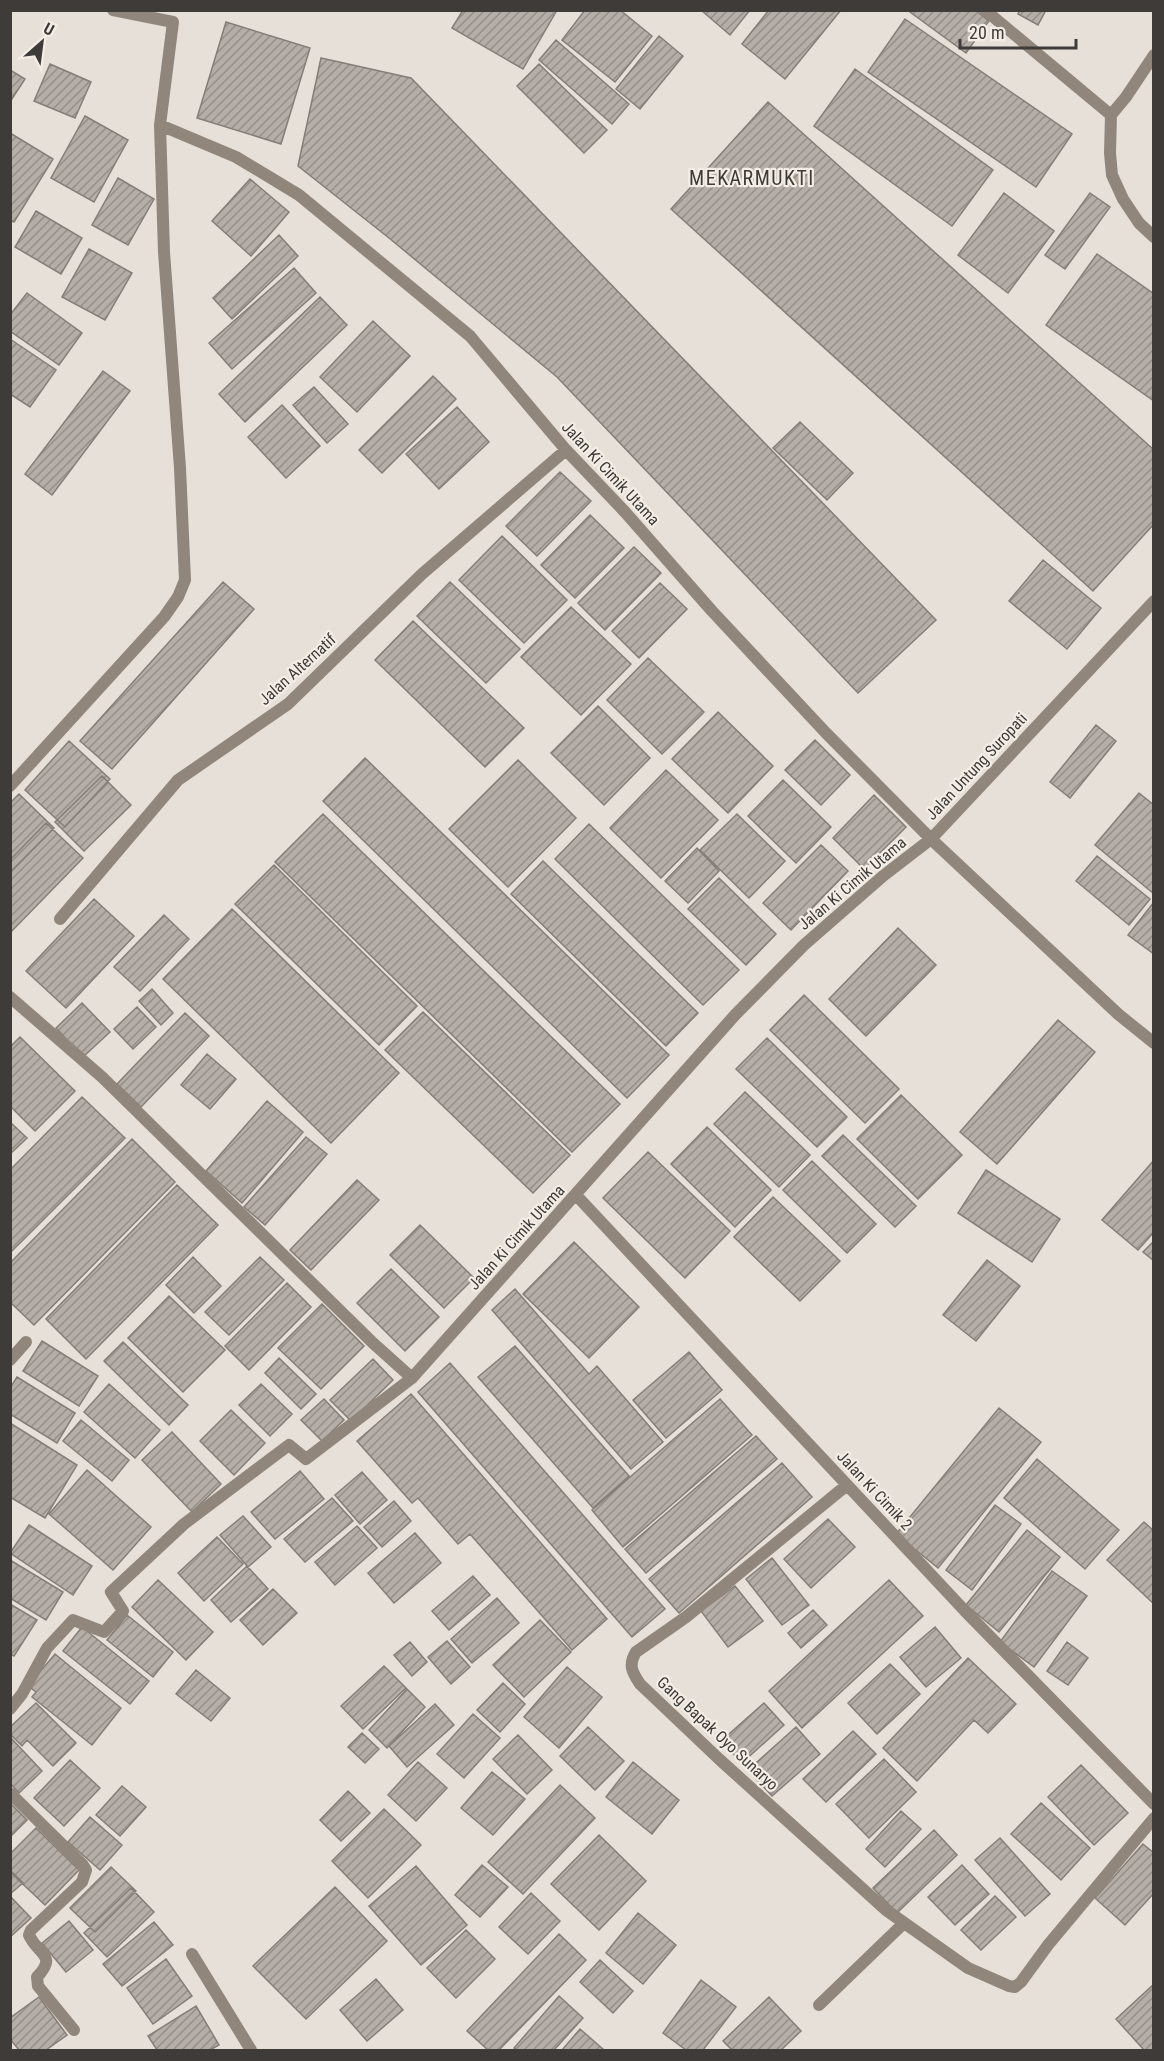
<svg xmlns="http://www.w3.org/2000/svg" width="1164" height="2061" font-family="'Roboto Condensed',sans-serif">
  <style>
    .building { fill: url(#building-hatch); stroke: #857e78; stroke-width: 1.5 }
    .lines { fill: none; stroke-linecap: round; stroke-linejoin: round }
    .street { stroke: #91867b; stroke-width: 12 }
    .labels { text-anchor: middle; stroke-width: 4.5; stroke-linejoin: round; paint-order: stroke }
    .street-label { font-size: 16px; fill: #3e3b38; stroke: #f4ede5 }
    .quarter-label { font-size: 20px; letter-spacing: 1.5px; fill: #3e3b38; stroke: #f4ede5 }
  </style>
  <defs>
    <pattern id="building-hatch" width="6" height="6" patternUnits="userSpaceOnUse" patternTransform="scale(1.5)"><rect width="6" height="6" fill="#b5aea7"/><path d="M-1 1l2-2M0 6l6-6M5 7l2-2" fill="none" stroke="#958f89"/></pattern>
  </defs>
  <rect width="100%" height="100%" fill="#e7e0d8"/>
  <path class="building" d="M463,10H557L523,69L452,28Z
    M585,10H620L652,36L615,82L562,40Z
    M701,10H750L730,35Z
    M769,10H841L785,79L742,44Z
    M911,10H975L989,21L966,53L910,12Z
    M1020,10H1046L1038,25L1018,14Z
    M905,19L1072,134L1036,187L868,72Z
    M226,22L310,48L281,144L197,118Z
    M659,36L683,56L640,109L616,89Z
    M556,40L629,104L612,124L539,60Z
    M321,58L411,78L936,620L858,693L557,377L389,238L298,166Z
    M50,64L91,82L75,118L34,101Z
    M539,64L607,130L584,153L517,86Z
    M855,69L993,170L952,226L814,126Z
    M10,70L25,79L10,102Z
    M768,102L1154,450V524L1093,591L671,209Z
    M85,116L128,140L94,202L51,178Z
    M10,133L53,159L14,222L10,220Z
    M118,178L154,199L128,245L92,225Z
    M250,179L289,212L251,256L212,221Z
    M1004,193L1054,231L1008,293L958,255Z
    M1090,193L1110,207L1065,269L1045,255Z
    M36,211L82,238L61,274L15,247Z
    M279,235L298,256L232,319L213,298Z
    M89,249L132,273L105,320L62,297Z
    M1097,254L1154,294V401L1046,325Z
    M294,268L316,293L232,369L209,343Z
    M27,293L82,333L59,365L10,331V315Z
    M320,297L347,325L245,422L219,394Z
    M373,321L410,356L357,412L320,377Z
    M10,339L56,370L30,407L10,394Z
    M103,371L130,391L52,495L25,474Z
    M433,376L456,399L382,473L359,450Z
    M314,387L348,424L327,443L293,405Z
    M282,405L320,446L286,478L248,437Z
    M457,407L489,442L439,489L406,454Z
    M800,422L853,473L827,500L773,448Z
    M560,472L591,501L537,556L506,526Z
    M590,515L624,548L575,598L541,565Z
    M502,536L567,600L524,643L459,580Z
    M634,547L661,573L605,630L578,603Z
    M1043,560L1101,608L1067,649L1009,601Z
    M223,582L254,609L112,769L80,741Z
    M450,582L520,649L486,683L417,616Z
    M660,583L687,609L639,658L612,631Z
    M571,607L631,664L581,715L521,657Z
    M413,621L524,728L485,767L375,660Z
    M648,658L704,712L662,754L607,700Z
    M598,706L650,758L604,805L551,753Z
    M718,712L773,766L728,813L672,759Z
    M1096,725L1116,741L1070,798L1050,782Z
    M815,740L850,775L821,805L785,770Z
    M69,741L110,779L65,827L25,790Z
    M365,758L669,1055L627,1098L323,801Z
    M518,760L576,818L508,887L449,829Z
    M666,770L718,820L661,878L610,828Z
    M102,776L131,805L84,851L55,822Z
    M783,780L831,827L796,863L748,816Z
    M1139,793L1154,805V894L1095,845Z
    M19,794L54,828L10,873V803Z
    M874,795L906,827L864,869L833,838Z
    M323,814L620,1104L572,1152L275,862Z
    M737,814L785,861L749,898L700,850Z
    M46,823L83,858L10,933V860Z
    M589,824L739,970L703,1005L555,859Z
    M821,845L848,871L791,930L763,903Z
    M697,848L719,871L688,903L665,881Z
    M1097,856L1150,899L1129,925L1076,881Z
    M543,861L698,1013L666,1046L511,894Z
    M274,865L417,1006L379,1045L235,904Z
    M719,878L776,934L746,965L688,909Z
    M94,899L134,936L66,1008L26,971Z
    M1154,902V954L1128,935Z
    M232,909L399,1073L331,1143L163,979Z
    M164,915L189,939L140,991L114,967Z
    M898,928L936,965L866,1036L829,999Z
    M152,989L173,1013L161,1025L139,1001Z
    M804,995L899,1089L865,1123L770,1030Z
    M82,1003L110,1032L83,1057L56,1028Z
    M137,1007L156,1027L133,1049L114,1029Z
    M423,1012L570,1155L533,1193L385,1050Z
    M185,1013L209,1036L141,1107L117,1084Z
    M1058,1020L1095,1052L997,1164L960,1132Z
    M20,1037L75,1091L35,1131L10,1106V1047Z
    M767,1038L847,1117L817,1147L736,1069Z
    M207,1054L236,1079L210,1109L181,1085Z
    M745,1092L810,1155L779,1187L714,1124Z
    M901,1095L962,1155L918,1199L857,1139Z
    M82,1097L125,1138L10,1253V1170Z
    M267,1101L303,1132L242,1203L206,1171Z
    M10,1122L27,1138L10,1154Z
    M707,1127L771,1190L735,1227L671,1164Z
    M843,1135L916,1206L895,1227L822,1156Z
    M306,1137L327,1154L265,1225L244,1207Z
    M132,1139L175,1182L34,1325L10,1302V1263Z
    M648,1152L730,1231L685,1278L603,1198Z
    M1154,1160V1232L1138,1250L1102,1220Z
    M812,1161L876,1224L847,1253L783,1190Z
    M986,1170L1060,1219L1032,1262L958,1213Z
    M357,1180L379,1200L311,1270L290,1250Z
    M177,1185L218,1225L86,1359L46,1319Z
    M773,1197L840,1261L800,1301L734,1237Z
    M420,1225L474,1278L444,1308L390,1255Z
    M1154,1241V1261L1143,1252Z
    M574,1242L639,1307L589,1358L523,1294Z
    M193,1257L221,1286L194,1313L166,1285Z
    M260,1257L284,1280L229,1335L205,1312Z
    M987,1260L1020,1286L976,1341L943,1315Z
    M391,1269L439,1317L405,1351L357,1303Z
    M287,1283L311,1307L249,1370L225,1346Z
    M515,1289L589,1374L597,1366L663,1442L631,1469L492,1310Z
    M169,1296L225,1350L183,1392L128,1338Z
    M322,1304L364,1346L321,1389L278,1348Z
    M42,1341L98,1376L79,1406L23,1371Z
    M123,1342L188,1405L169,1425L104,1361Z
    M515,1346L629,1476L593,1508L478,1377Z
    M689,1352L722,1390L666,1438L633,1400Z
    M279,1358L316,1394L301,1409L265,1373Z
    M373,1359L393,1380L351,1421L330,1400Z
    M450,1363L665,1609L632,1637L418,1392Z
    M17,1377L75,1413L57,1443L10,1414V1388Z
    M109,1384L160,1430L135,1458L84,1412Z
    M261,1384L292,1414L270,1436L239,1405Z
    M411,1394L607,1619L572,1650L470,1534L458,1544L418,1498L412,1503L357,1441Z
    M324,1399L344,1420L322,1441L301,1420Z
    M720,1399L752,1435L623,1547L592,1510Z
    M999,1408L1041,1442L938,1568L896,1534Z
    M231,1410L265,1443L234,1475L200,1441Z
    M81,1420L129,1460L112,1481L63,1441Z
    M10,1423L77,1465L45,1518L10,1497Z
    M172,1432L221,1484L192,1512L142,1460Z
    M756,1436L777,1459L646,1573L625,1549Z
    M1037,1459L1119,1530L1085,1569L1004,1498Z
    M782,1463L812,1497L679,1613L649,1579Z
    M87,1470L151,1527L113,1570L49,1514Z
    M300,1471L324,1499L275,1539L251,1512Z
    M362,1472L387,1500L360,1524L335,1495Z
    M332,1498L353,1521L305,1562L284,1539Z
    M394,1501L411,1521L382,1547L364,1527Z
    M995,1505L1021,1524L972,1590L946,1570Z
    M243,1516L271,1547L248,1567L220,1535Z
    M828,1519L855,1547L811,1588L784,1559Z
    M1144,1522L1154,1531V1604L1107,1560Z
    M29,1525L92,1566L73,1595L10,1553Z
    M357,1526L377,1548L335,1585L315,1562Z
    M1027,1530L1060,1557L999,1632L966,1605Z
    M415,1533L441,1563L394,1603L368,1573Z
    M217,1537L243,1564L204,1601L178,1573Z
    M772,1558L809,1605L782,1625L746,1579Z
    M10,1560L63,1592L46,1620L10,1598Z
    M247,1566L268,1589L231,1622L211,1600Z
    M1052,1571L1087,1596L1034,1667L1000,1642Z
    M473,1576L490,1595L449,1630L432,1611Z
    M158,1580L213,1632L186,1660L132,1607Z
    M889,1580L923,1616L802,1728L769,1691Z
    M735,1586L763,1621L728,1647L701,1611Z
    M273,1589L297,1613L263,1645L240,1620Z
    M497,1598L519,1623L472,1663L451,1639Z
    M10,1604L37,1620L14,1656L10,1654Z
    M813,1610L827,1625L801,1648L788,1633Z
    M127,1615L173,1652L153,1677L107,1640Z
    M540,1620L571,1652L524,1697L493,1665Z
    M82,1627L149,1681L130,1704L63,1651Z
    M935,1627L961,1658L926,1687L900,1657Z
    M447,1641L470,1667L451,1684L428,1657Z
    M410,1642L427,1662L412,1676L394,1655Z
    M1067,1642L1088,1658L1068,1685L1047,1671Z
    M55,1654L121,1708L92,1745L32,1697L36,1692L28,1686Z
    M968,1658L1016,1704L988,1733L974,1720L917,1781L883,1748Z
    M890,1664L920,1694L877,1734L848,1703Z
    M384,1666L406,1688L363,1729L341,1706Z
    M567,1667L602,1697L559,1748L524,1717Z
    M196,1670L230,1698L211,1721L176,1694Z
    M503,1683L525,1704L500,1732L477,1710Z
    M407,1689L425,1707L387,1748L369,1730Z
    M36,1703L76,1743L53,1766L27,1740L22,1746L10,1734V1727Z
    M764,1703L784,1725L742,1763L721,1741Z
    M435,1704L454,1725L407,1767L389,1746Z
    M473,1714L500,1738L464,1778L437,1754Z
    M588,1727L624,1761L595,1790L560,1756Z
    M796,1727L820,1754L772,1796L748,1770Z
    M853,1731L876,1754L826,1802L803,1779Z
    M362,1733L379,1749L365,1763L348,1747Z
    M518,1735L552,1770L527,1794L493,1759Z
    M11,1738L42,1771L19,1793L10,1783Z
    M884,1759L916,1792L869,1838L836,1804Z
    M70,1760L100,1788L64,1826L34,1798Z
    M418,1762L447,1788L416,1821L388,1795Z
    M633,1762L679,1800L652,1834L606,1797Z
    M1081,1765L1128,1813L1094,1845L1048,1797Z
    M492,1772L525,1799L493,1835L461,1808Z
    M560,1785L595,1818L523,1894L488,1862Z
    M122,1786L146,1807L120,1836L96,1815Z
    M348,1791L370,1813L341,1841L320,1820Z
    M10,1803L27,1820L10,1837Z
    M1041,1803L1090,1848L1061,1880L1011,1834Z
    M384,1809L421,1845L368,1898L332,1861Z
    M901,1811L921,1829L885,1867L866,1849Z
    M90,1817L122,1845L100,1870L68,1842Z
    M36,1828L79,1870L45,1905L10,1872V1854Z
    M934,1830L957,1855L897,1913L873,1888Z
    M599,1835L646,1881L599,1930L551,1884Z
    M1000,1838L1050,1894L1025,1916L975,1860Z
    M1143,1844L1154,1853V1893L1125,1925L1095,1898Z
    M482,1865L508,1887L480,1917L455,1895Z
    M962,1865L989,1894L955,1925L928,1897Z
    M416,1866L467,1925L421,1965L369,1906Z
    M111,1867L136,1891L95,1932L70,1908Z
    M10,1870L23,1883L10,1894Z
    M335,1887L387,1941L306,2019L253,1966Z
    M131,1888L154,1912L107,1957L84,1933Z
    M531,1893L560,1921L528,1954L499,1927Z
    M10,1896L31,1918L10,1937Z
    M995,1896L1016,1917L981,1950L961,1930Z
    M638,1913L676,1945L643,1984L606,1953Z
    M69,1921L93,1950L66,1972L42,1943Z
    M154,1922L173,1945L122,1986L103,1964Z
    M466,1930L495,1959L456,1998L427,1968Z
    M559,1934L586,1960L499,2050H488L467,2031Z
    M166,1959L192,1996L153,2024L127,1988Z
    M600,1960L633,1991L613,2013L580,1982Z
    M376,1979L403,2010L367,2041L340,2010Z
    M701,1980L736,2007L703,2050H686L663,2033Z
    M1154,1984V2050H1144L1116,2019Z
    M559,1996L583,2018L554,2050H517L514,2048Z
    M39,1997L67,2035L46,2050H19L10,2039V2018Z
    M769,1997L801,2031L781,2050H732L723,2041Z
    M196,2006L219,2045L210,2050H157L148,2036Z
    M580,2029L604,2050H562Z"/>
  <g class="lines">
    <path class="street" d="M985,10L1111,115
      M1154,55L1126,97L1111,115L1110,153L1112,175L1123,199L1139,223L1154,237
      M1154,601L931,839L1118,1014L1154,1043
      M10,786L164,617L178,597L185,580L180,468L164,252L160,125L173,22L113,10
      M60,919L178,780L288,704L422,574L566,450
      M10,997L102,1077L373,1343L412,1378
      M576,1195L965,1611L1154,1804
      M10,1360L26,1342
      M847,1485L686,1617L636,1652C628,1665 632,1672 640,1684L719,1759L886,1910L968,1968L1009,1986L1015,1987L1021,1982L1048,1945L1154,1818
      M10,1709L22,1694L47,1648L73,1620L104,1632L123,1611L111,1592L184,1524L289,1445L306,1459L412,1378L735,1015L804,945L883,876L931,839L826,733L712,611L625,512L566,450L470,336L299,195L236,157L160,125
      M10,1793L83,1865L86,1870L82,1882L31,1930L29,1935C38,1955 58,1955 37,1977L38,1986L74,2030
      M192,1954L251,2050
      M819,2005L904,1923"/>
  </g>
  <g class="labels">
    <g class="street-label">
      <text transform="translate(611 473) rotate(47)" y="6">Jalan Ki Cimik Utama</text>
      <text transform="translate(297 669) rotate(-42)" y="6">Jalan Alternatif</text>
      <text transform="translate(976 766) rotate(-47)" y="6">Jalan Untung Suropati</text>
      <text transform="translate(852 883) rotate(-40)" y="6">Jalan Ki Cimik Utama</text>
      <text transform="translate(516 1237) rotate(-48)" y="6">Jalan Ki Cimik Utama</text>
      <text transform="translate(875 1490) rotate(47)" y="6">Jalan Ki Cimik 2</text>
      <text transform="translate(718 1733) rotate(43)" y="6">Gang Bapak Oyo Sunaryo</text>
    </g>
    <g class="quarter-label">
      <text x="752" y="185">MEKARMUKTI</text>
    </g>
  </g>
  <rect width="1164" height="2061" fill="none" stroke="#3e3b38" stroke-width="24"/>
  <g transform="translate(42 42) rotate(28)" stroke="#f4ede5" stroke-width="4.5" paint-order="stroke">
  <path d="M0-4.5L10 22L0 15L-10 22Z" fill="#3e3b38"/>
  <text y="-9" font-size="16" font-weight="bold" text-anchor="middle" fill="#3e3b38">U</text>
  </g>
  <path d="M960 39v9h116v-9" fill="none" stroke="#3e3b38" stroke-width="3"/>
  <text x="969" y="39" font-size="18" fill="#3e3b38" stroke="#f4ede5" stroke-width="4.5" paint-order="stroke">20 m</text>
</svg>
